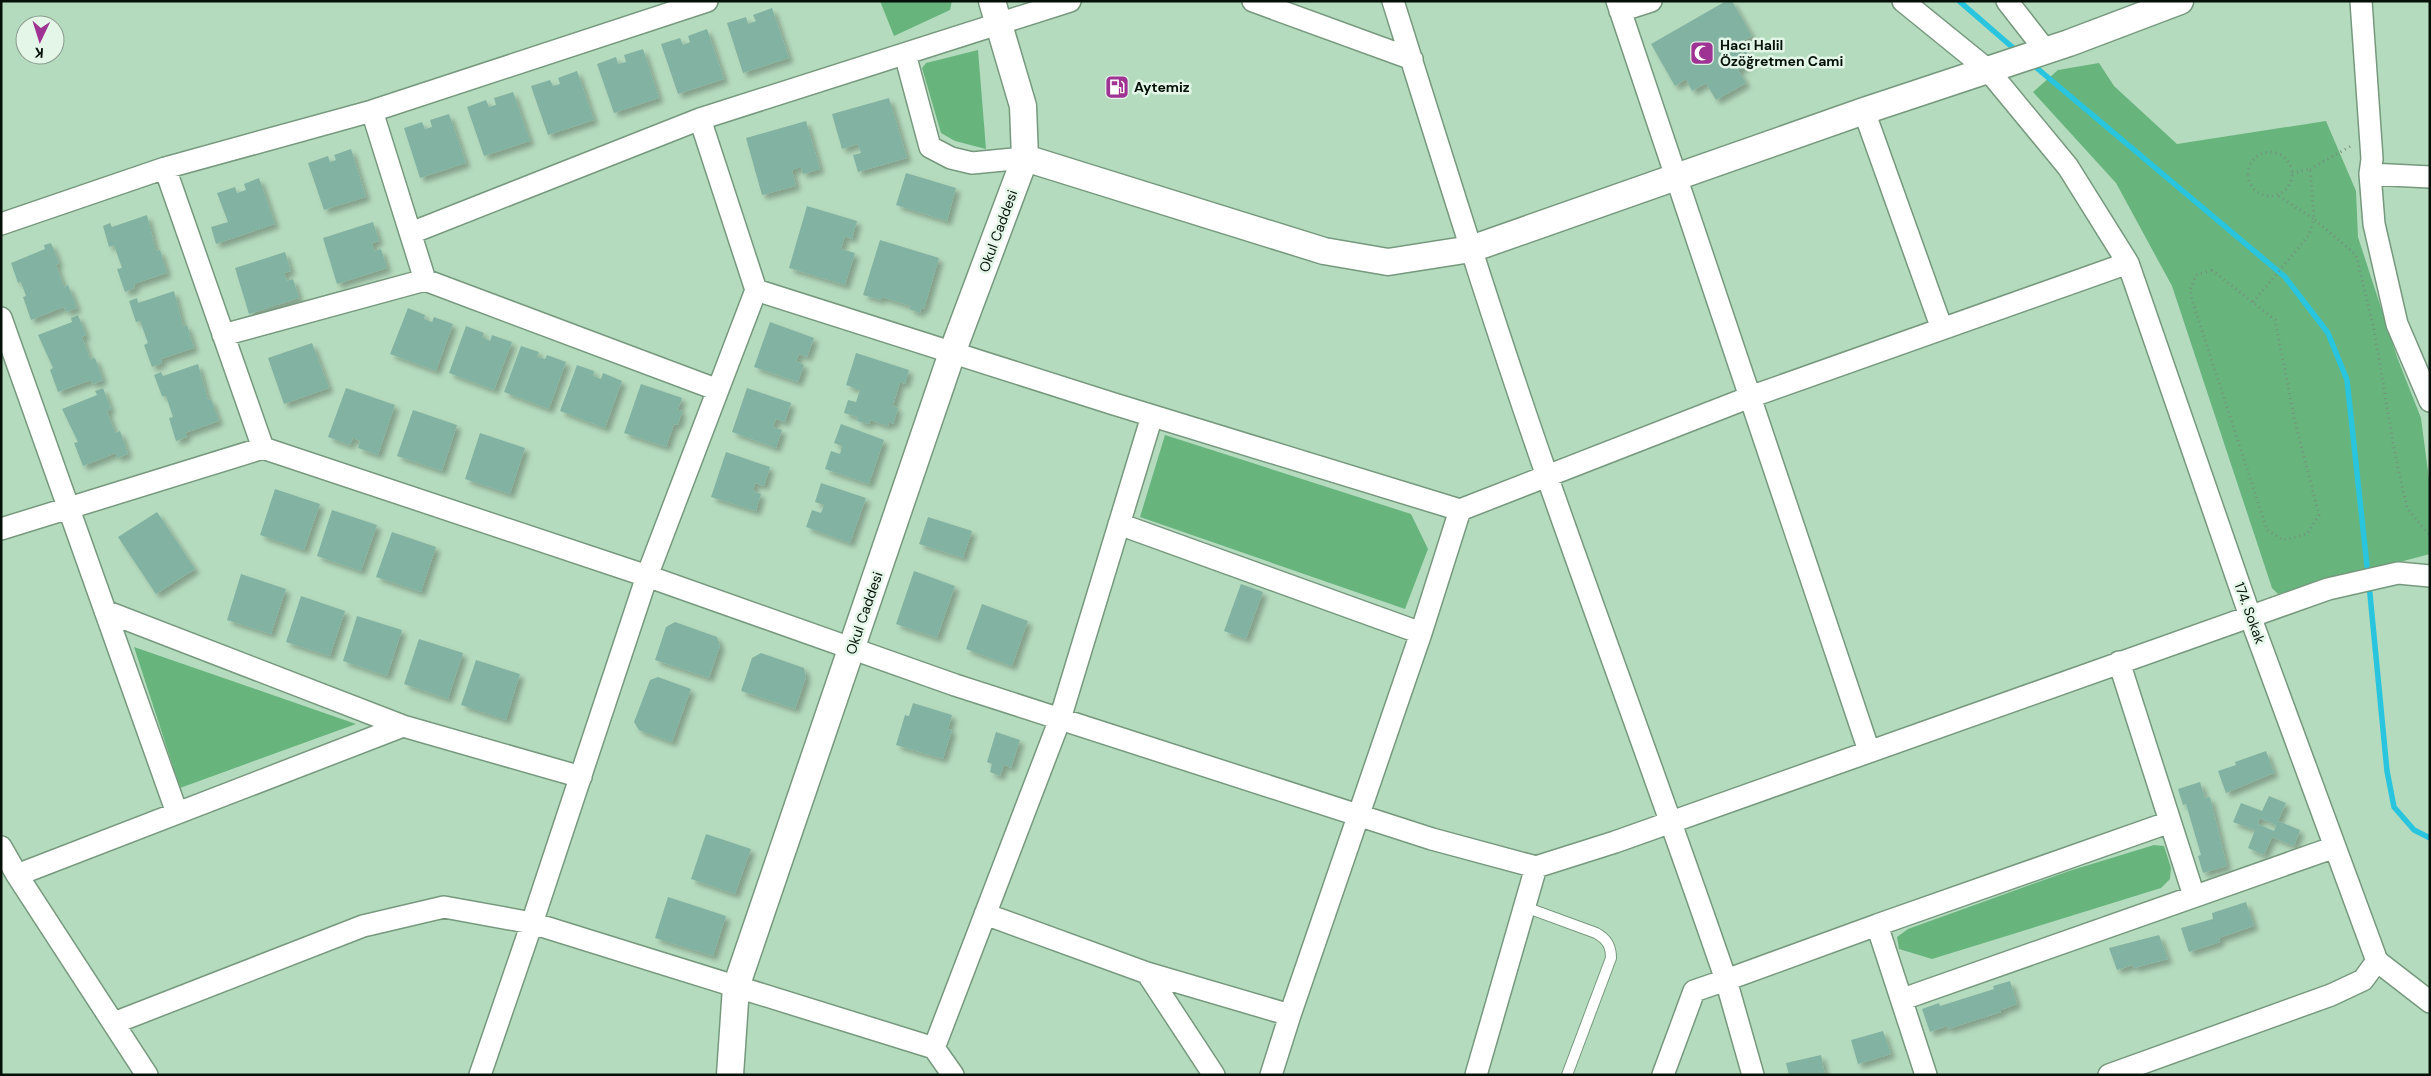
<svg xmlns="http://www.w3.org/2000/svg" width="2431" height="1076" font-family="'DM Sans',sans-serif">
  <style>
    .green { fill: #67b47d }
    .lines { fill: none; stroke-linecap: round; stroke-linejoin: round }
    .stream { stroke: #29c5de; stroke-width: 5.5 }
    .building { fill: #82b2a2; fill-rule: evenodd; filter: url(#shadow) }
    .service-casing { stroke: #76997e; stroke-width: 12 }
    .minor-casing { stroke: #76997e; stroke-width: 24 }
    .tertiary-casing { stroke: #76997e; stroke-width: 29 }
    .path { stroke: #75927c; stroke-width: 3; stroke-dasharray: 1 4; stroke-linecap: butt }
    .service { stroke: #fff; stroke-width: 10 }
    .minor { stroke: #fff; stroke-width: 21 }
    .tertiary { stroke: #fff; stroke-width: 26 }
    .labels { text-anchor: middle; stroke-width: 5; stroke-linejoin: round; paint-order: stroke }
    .poi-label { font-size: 14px; font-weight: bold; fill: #051108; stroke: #e3f6e7; text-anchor: start }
    .street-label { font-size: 14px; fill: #051108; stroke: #e3f6e7 }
  </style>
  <defs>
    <filter id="shadow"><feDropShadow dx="4.5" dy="4.5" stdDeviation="2.5" flood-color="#0004"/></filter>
  </defs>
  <rect width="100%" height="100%" fill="#b5dbbe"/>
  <path class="green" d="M880,1H952L950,10L894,36Z
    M978,50L986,149L955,141L941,133L922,68L926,63Z
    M2099,63L2114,86L2177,144L2326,121L2356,191L2358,237L2397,357L2421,418L2430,487V554L2278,594L2272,588L2172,286L2116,183L2033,92L2058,70Z
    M1165,435L1411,514L1428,549L1405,609L1140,517Z
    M134,647L356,724L180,788Z
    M2154,845L2164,846L2171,868L2170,879L2161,888L1932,959L1899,949L1897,937L1908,929L2069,871Z"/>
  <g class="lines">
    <path class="stream" d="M1959,1L2019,53
      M2032,64L2285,277L2328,333L2347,380L2368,575
      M2369,584L2387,771L2394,807L2414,830L2430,838"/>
  </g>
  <path class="building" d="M1726,1H1732L1752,36L1741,42L1752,61L1738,70L1746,83L1716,100L1706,83L1692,91L1686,79L1675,86L1651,44Z
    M772,8L789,58L743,73L727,23L746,17L748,24L756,21L753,15Z
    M707,29L724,79L678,94L661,44L680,38L683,45L690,42L688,36Z
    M643,49L659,98L614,113L597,64L616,57L618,64L626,62L624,55Z
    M577,71L594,120L548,135L531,86L550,80L553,86L560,84L558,78Z
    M513,92L530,141L484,156L467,107L486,100L489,107L496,105L494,98Z
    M889,98L907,158L858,172L853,155L861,153L858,144L842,149L832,114Z
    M449,114L466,163L420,178L404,128L422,122L425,129L432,127L430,120Z
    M806,121L820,169L803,174L801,167L792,170L796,186L762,195L746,138Z
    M351,149L366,197L324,210L308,163L328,156L330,162L336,160L334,155Z
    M906,173L956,188L947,221L896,205Z
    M259,178L275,224L216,244L211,227L228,222L217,193L235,187L237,193L246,190L244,184Z
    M807,206L857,221L852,239L845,236L841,249L855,253L845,285L789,268Z
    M147,215L156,251L160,250L167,273L134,284L135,288L125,292L117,269L122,268L114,245L109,247L103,226L110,223L112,227Z
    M373,222L379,241L372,243L374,251L381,249L387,268L337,284L323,238Z
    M880,240L939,258L924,309L921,308L920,313L909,309L911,306L882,297L881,300L863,295Z
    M51,243L59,263L56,265L64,287L68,285L77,308L66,312L64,307L31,320L23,297L26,296L21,282L18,283L11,263L45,249L44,245Z
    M285,252L291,271L284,273L287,281L293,279L299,298L249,314L235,268Z
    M174,291L183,326L187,325L194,348L161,359L162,363L152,367L144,345L148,343L140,321L136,322L129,301L137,298L138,303Z
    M408,308L425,315L424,319L432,322L434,317L453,324L436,371L390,354Z
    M78,315L86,335L82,337L90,359L95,358L103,380L93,384L91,380L58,392L50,370L53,368L38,335L72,322L71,318Z
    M770,322L814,338L807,357L799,354L796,361L804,365L798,382L754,367Z
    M466,326L484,333L482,337L490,341L492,335L512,342L494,390L449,373Z
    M312,343L329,388L284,404L268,358Z
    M521,346L539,352L537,357L545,359L547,355L566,362L549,409L504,392Z
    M856,353L909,370L905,384L900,382L893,406L898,408L893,424L889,422L888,426L870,420L869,424L857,421L858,417L844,413L848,400L856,402L860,390L846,385Z
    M198,364L208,400L211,399L219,421L185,433L187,437L176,441L169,418L173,417L166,396H162L154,375L161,372L163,376Z
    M577,365L594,371L593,376L601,379L603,373L622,381L605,428L560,411Z
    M641,384L682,398L678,410L682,411L678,425L674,424L666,447L624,433Z
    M103,388L111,409L107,411L115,433L120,431L128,454L117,458L116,453L83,466L74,443L78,442L62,409L97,395L95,391Z
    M346,388L395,405L378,455L358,448L360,441L353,438L350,445L328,437Z
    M747,388L791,403L785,422L776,419L773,427L782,430L776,448L732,432Z
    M413,410L457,425L442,471L397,456Z
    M841,424L884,440L869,484L825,469L831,451L840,454L842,446L834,443Z
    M480,433L525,448L510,494L465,479Z
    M726,452L770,467L764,486L755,483L753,491L761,494L756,511L711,497Z
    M821,483L866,498L850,543L806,527L812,510L821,513L824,505L815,502Z
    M275,489L320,504L304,550L260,535Z
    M332,510L377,525L361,571L317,556Z
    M157,512L195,569L156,594L118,537Z
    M928,517L972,531L963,558L919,544Z
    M392,532L436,547L421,592L376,577Z
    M914,571L955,586L937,638L896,624Z
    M241,574L286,589L271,634L227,620Z
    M1241,584L1263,592L1246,639L1224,631Z
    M301,596L345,611L330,656L286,642Z
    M982,604L1028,621L1012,666L966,649Z
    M357,616L402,630L387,676L343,661Z
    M675,622L717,637L720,646L709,678L655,660L666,627Z
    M419,639L463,653L448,699L404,684Z
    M761,653L804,668L806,677L795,709L741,691L752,658Z
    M476,660L520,674L506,720L461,705Z
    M658,677L691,689L672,742L639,730L634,722L650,680Z
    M913,703L952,715L948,729L952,730L943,759L896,745L905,715L909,716Z
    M996,732L1020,740L1011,768L1004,765L1000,776L990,772L992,764L987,762Z
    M2266,751L2274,773L2226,793L2218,771L2236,765L2235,762Z
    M2200,782L2205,798L2210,797L2227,866L2203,873L2198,856L2201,855L2186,804L2183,805L2178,789Z
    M2269,796L2286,803L2278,821L2300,830L2294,846L2272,837L2264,855L2248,848L2255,830L2233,822L2241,803L2262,811ZM2260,818L2276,825L2274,831L2258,824Z
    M706,834L751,849L735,894L691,879Z
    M668,897L726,916L713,956L655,938Z
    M2246,902L2254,926L2219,938L2220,942L2189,952L2181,928L2213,919L2212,913Z
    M2159,935L2168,959L2134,968L2133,965L2117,970L2109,948Z
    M2010,981L2017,1004L2001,1010V1012L1948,1029L1947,1026L1930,1032L1922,1009L1939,1003L1940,1006L1994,989L1993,986Z
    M1883,1031L1891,1054L1858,1064L1851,1040Z
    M1821,1055L1825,1075H1789L1786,1063Z"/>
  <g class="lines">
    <g class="service-casing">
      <path id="service" d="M1525,907L1596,933C1607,939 1611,946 1611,958L1567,1075"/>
    </g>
    <g class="minor-casing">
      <path id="minor" d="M1253,1L1412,59
        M1393,1C1443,160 1492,319 1547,476C1606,644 1668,811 1726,980L1694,991L1663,1075
        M1617,1L1869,751
        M1903,1L1988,70L2068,167L2128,263L2250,616L2377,961
        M2007,1L2046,51
        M2361,1L2372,159L2370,174L2374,224L2397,324L2430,401
        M1620,11L1651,1
        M905,54L930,147L951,158L972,163L1025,158
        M372,111L425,280L718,390
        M1864,111L1942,329
        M165,168L263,448
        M2370,174L2430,177
        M1,224L165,168L372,111L707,1
        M411,233L700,119L1070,1
        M756,290L1114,404L1460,510L1750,397L2128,263
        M1,318L177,813
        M223,335L425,280
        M1119,524L1421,633L1290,1015L1271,1075
        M1,529L263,448L647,576L955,685L1432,839L1536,867L1615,842L2328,589L2398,573L2430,576
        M105,611L403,726L581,777
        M1421,633L1460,510
        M2119,662L2194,896
        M1,847L17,875L147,1075
        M17,875L403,726
        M985,914L1147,973L1290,1015
        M1877,925L2170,822
        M2377,961L2430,1002
        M1147,973L1214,1075
        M1903,999L2335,847
        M114,1023L363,926L444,907L532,923L934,1048L953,1075
        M934,1048L1060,719L1152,416
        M480,1075L532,923L647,576L756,290L700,119
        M1476,1075L1536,867
        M1753,1075L1726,980L1877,925L1926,1075
        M2109,1075L2331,995L2363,980L2377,961"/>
    </g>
    <g class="tertiary-casing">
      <path id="tertiary" d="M1025,158L1324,251L1388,262L1471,249L1864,111L2069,43L2180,1
        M730,1075L736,987L952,353L1025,158L1023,106L992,1"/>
    </g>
    <path class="path" d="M2248 174a22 22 0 1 1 44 0a22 22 0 1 1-44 0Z
      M2310,169L2351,146
      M2292,173L2310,169L2314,219L2356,255L2374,329L2394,449L2407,508L2430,536
      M2212,270L2275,320L2295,422L2319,515L2307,534L2283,540L2267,530L2192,300L2190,290L2196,275Z
      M2253,302L2309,235L2314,219L2277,195"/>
    <use href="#service" class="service"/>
    <use href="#minor" class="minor"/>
    <use href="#tertiary" class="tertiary"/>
  </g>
  <defs>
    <g id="mosque-square" transform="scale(1.25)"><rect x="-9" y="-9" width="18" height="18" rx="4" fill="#9e3394" stroke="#e3f6e7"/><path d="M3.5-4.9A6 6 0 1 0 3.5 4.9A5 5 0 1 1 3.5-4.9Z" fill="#fff"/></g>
    <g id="fuel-square" transform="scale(1.25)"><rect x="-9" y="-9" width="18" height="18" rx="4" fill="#9e3394" stroke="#e3f6e7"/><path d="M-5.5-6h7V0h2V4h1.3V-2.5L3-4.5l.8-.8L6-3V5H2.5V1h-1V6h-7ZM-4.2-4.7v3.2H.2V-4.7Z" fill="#fff"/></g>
  </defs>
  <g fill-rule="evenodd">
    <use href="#mosque-square" x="1702" y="53"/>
    <use href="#fuel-square" x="1117" y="87"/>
  </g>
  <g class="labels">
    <g class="poi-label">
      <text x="1720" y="50">Hacı Halil<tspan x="1720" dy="16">Özöğretmen Cami</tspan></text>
      <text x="1134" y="92">Aytemiz</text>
    </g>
    <g class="street-label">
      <text transform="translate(998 231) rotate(-70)" y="5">Okul Caddesi</text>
      <text transform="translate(864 613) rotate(-71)" y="5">Okul Caddesi</text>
      <text transform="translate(2250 613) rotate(70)" y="5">174. Sokak</text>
    </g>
  </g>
  <rect width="2431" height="1076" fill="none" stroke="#051108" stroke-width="5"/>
  <g transform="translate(40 40) rotate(184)"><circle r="24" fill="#e3f6e7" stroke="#8a9a8e"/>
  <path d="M0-4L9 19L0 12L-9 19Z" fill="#9e3394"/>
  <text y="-8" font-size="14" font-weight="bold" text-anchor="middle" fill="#051108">K</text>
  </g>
</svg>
